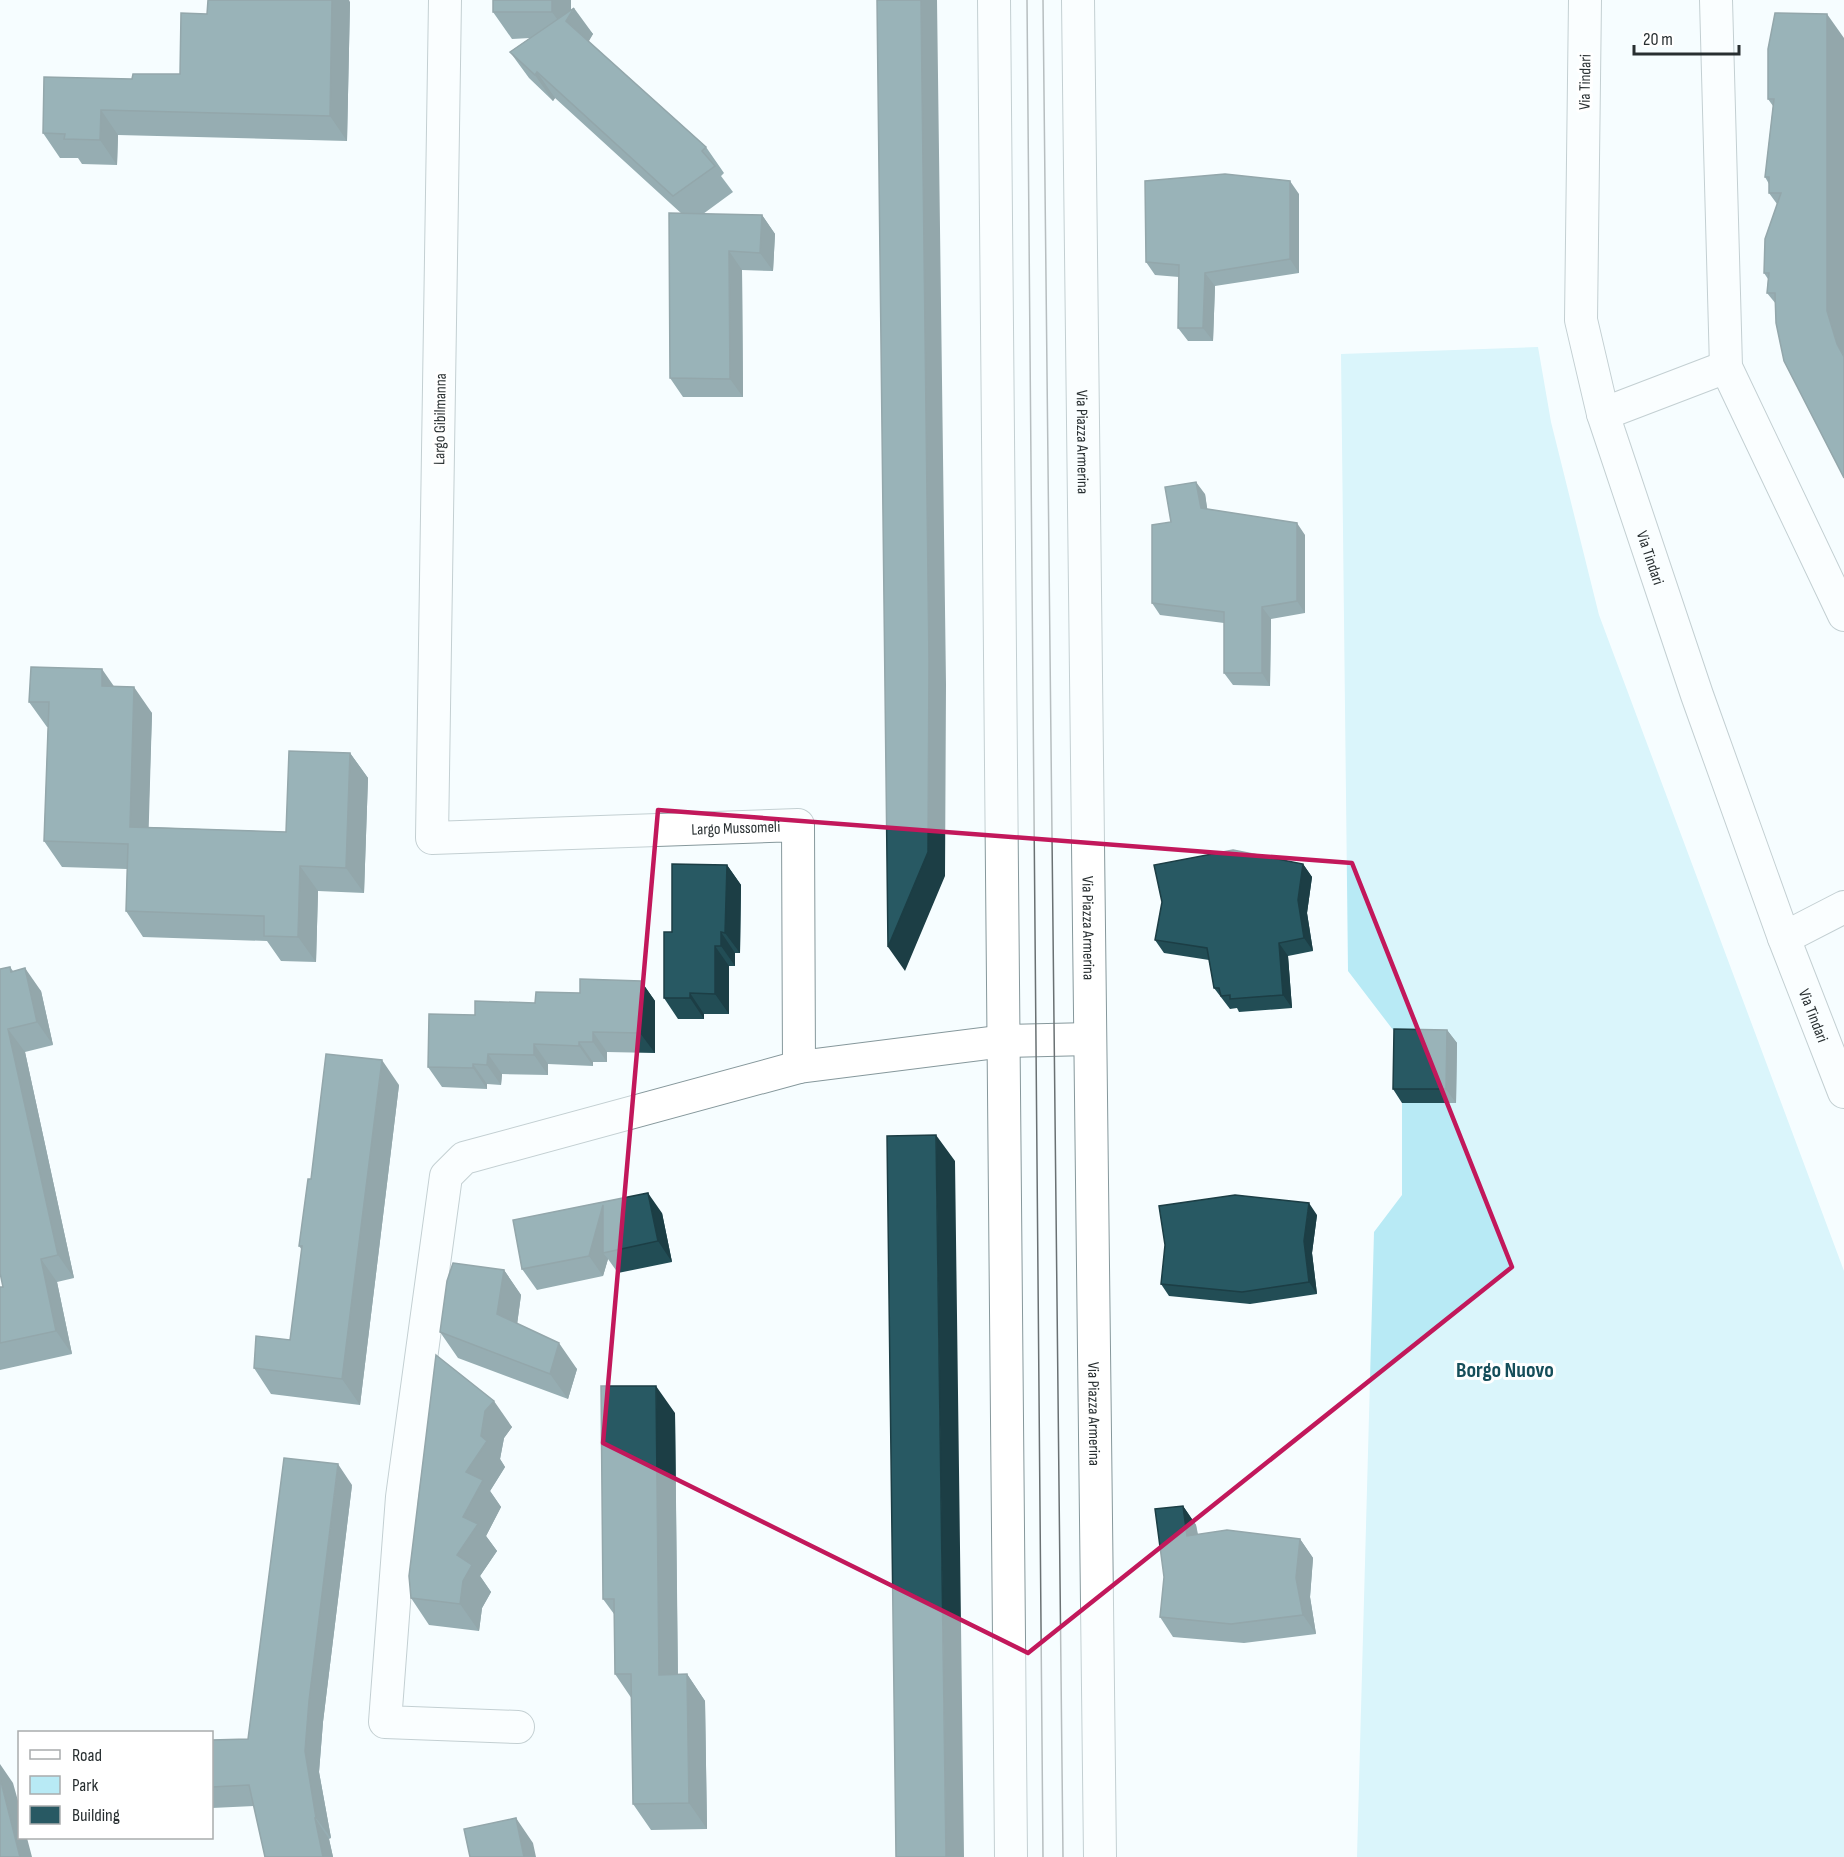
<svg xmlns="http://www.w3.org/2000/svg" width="1844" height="1857" font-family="'Sofia Sans Condensed',sans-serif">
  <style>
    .green { fill: #b8eaf5 }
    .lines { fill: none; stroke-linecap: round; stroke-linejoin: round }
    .street-casing { stroke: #86989c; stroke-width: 34 }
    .street { stroke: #fff; stroke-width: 32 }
    .tram { stroke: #6a7173; stroke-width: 1.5 }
    .wall { fill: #224d55 }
    .shaded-wall { fill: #1c3e45 }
    .building { fill: #285963; stroke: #1c3e45; stroke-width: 1.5 }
    .marked { fill: none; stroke: #c2185b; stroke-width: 4.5; stroke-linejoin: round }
    .labels { text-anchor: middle; stroke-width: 6; stroke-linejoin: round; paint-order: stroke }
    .street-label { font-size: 16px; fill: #282f31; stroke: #fff }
    .district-label { font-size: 22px; font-weight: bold; fill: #154e5a; stroke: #fff }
  </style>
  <rect width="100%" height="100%" fill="#f6fdff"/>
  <path class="green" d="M1538,347L1551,422L1599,615L1844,1271V1857H1357L1374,1232L1402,1195V1103H1454L1403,1043L1348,971L1341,354Z"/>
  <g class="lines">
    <g class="street-casing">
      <g id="street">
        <path id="s1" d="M445,0L432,838L798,825L799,1067"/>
        <path d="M994,0L1011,1857"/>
        <path id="s2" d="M1078,0L1100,1857"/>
        <path id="s3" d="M1585,0L1581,320L1603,414L1697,695L1784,938L1844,1092"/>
        <path d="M1716,0L1726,367L1844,615"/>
        <path d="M1603,414L1726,367"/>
        <path d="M1784,938L1844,907"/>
        <path d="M518,1727L385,1722L402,1497L446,1176L464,1158L799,1067L1005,1041L1090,1039"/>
      </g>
    </g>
    <use href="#street" class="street"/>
    <path class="tram" d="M1027,0L1043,1857
      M1043,0L1063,1857"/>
  </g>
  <path class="wall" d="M493,0H571V10L593,34L588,41L706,147L724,173L721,176L733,192L703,214L762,215L775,234L773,271L742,270L743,397H683L670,378L682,214L555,98L553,101L529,78L510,52L530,38L512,39L493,12Z
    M350,2L347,141L118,135L117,165L82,164L78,158H60L43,133L132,79L180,74L207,14Z
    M1827,14L1776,304L1767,293L1768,279L1764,273L1777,204L1769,193V184L1765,177L1773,106L1768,99Z
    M1299,194V273L1215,286L1213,341H1188L1178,328L1179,277L1155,275L1146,262Z
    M1205,494L1207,509L1305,535V613L1271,619L1270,686L1233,685L1224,673V623L1160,615L1152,603L1171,522Z
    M114,687L152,713L148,827L286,832L350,753L368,778L364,893L318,891L316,962L281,961L267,941L143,937L126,911L127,869L62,867L44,841L48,727H47L29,702Z
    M1303,864L1312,877L1307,913L1313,951L1288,956L1292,1008L1239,1012L1237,1008L1230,1009L1214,988L1209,960L1164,953L1155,940Z
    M727,865L741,885L740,953H735V966H729V1014H704V1019H678L664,998L672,932Z
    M10,967L13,971L41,991L53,1045L25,1052L74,1278L57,1282L72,1354L0,1370V1287H3Z
    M641,981L655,1001V1053L607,1052V1062H593V1066L548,1064V1075L502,1074L501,1085L487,1084V1089L442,1087L428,1067L475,1015Z
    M1447,1030L1457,1043L1456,1103H1402L1393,1089Z
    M399,1085L360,1405L271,1394L254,1368L290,1340L302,1250L299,1246L311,1179Z
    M662,1213L672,1262L618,1273L608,1259L603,1276L537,1290L522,1269Z
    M1317,1215L1312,1253L1317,1294L1250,1304L1169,1296L1161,1284Z
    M504,1270L521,1295L517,1324L577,1369L568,1399L458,1358L440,1332Z
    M436,1355L512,1427L504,1438L500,1459L505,1467L490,1491L501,1507L486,1536L497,1551L480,1576L491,1592L482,1608L479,1631L429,1625L411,1598Z
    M675,1413L678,1675L687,1674L705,1701L707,1829L651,1830L633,1804L632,1699L615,1674L614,1614L603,1599Z
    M352,1485L323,1722L319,1772L331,1838L329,1839L333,1857H265L254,1806L212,1808V1740L248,1739Z
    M1183,1506L1196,1525L1198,1534L1300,1539L1313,1558L1310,1597L1316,1634L1244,1643L1173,1637L1160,1617Z"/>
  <path class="shaded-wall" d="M332,0H349L350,2L347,141L330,116Z
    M552,0H571V14L574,8L593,34L585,48L571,38L552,12Z
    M921,0H937L946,685L945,876L905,971L888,947Z
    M1827,14L1844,38V357L1837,344L1827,311Z
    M537,72L555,98L553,101L535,75Z
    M101,110L118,135L117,165L100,140Z
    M1290,181L1299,194V273L1290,259Z
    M762,215L775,234L773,271L760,253Z
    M729,251L742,270L743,397L730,379Z
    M1205,273L1215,286L1213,341L1203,328Z
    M1196,482L1205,494L1209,520L1201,508Z
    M1297,523L1305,535V613L1297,601Z
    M1262,607L1271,619L1270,686L1262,673Z
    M102,669L120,695L102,686Z
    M134,687L152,713L148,852L130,827Z
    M350,753L368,778L364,893L346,868Z
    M1303,864L1312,877L1307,913L1313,951L1304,938L1298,900Z
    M727,865L741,885L740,953L725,933Z
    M300,866L318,891L316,962L298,937Z
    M721,932L735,953V966L721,946Z
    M1279,943L1288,956L1292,1008L1283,995Z
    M715,946L729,966V1014L715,994Z
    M25,968L41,991L53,1045L37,1022Z
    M641,981L655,1001V1053L640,1033Z
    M690,993L704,1014V1019L690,998Z
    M8,1029L25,1052L74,1278L58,1255Z
    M1447,1030L1457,1043L1456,1103L1446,1089Z
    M593,1032L607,1052V1062L593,1042Z
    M579,1042L593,1062V1066L579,1046Z
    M534,1044L548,1064V1075L534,1055Z
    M488,1054L502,1074L501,1085L487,1065Z
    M382,1060L399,1085L360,1405L342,1379Z
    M473,1064L487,1084V1089L473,1068Z
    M936,1135L955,1161L964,1857H946Z
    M648,1193L662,1213L672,1262L658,1241Z
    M1309,1203L1317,1215L1312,1253L1317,1294L1309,1282L1304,1241Z
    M603,1205V1253L608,1259L603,1276L589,1256Z
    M41,1259L57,1282L72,1354L56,1331Z
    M504,1270L521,1295L515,1340L497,1314Z
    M559,1343L577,1369L568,1399L550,1374Z
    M656,1386L675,1413L678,1701L659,1675Z
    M494,1401L512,1427L504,1438L500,1459L505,1467L490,1491L501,1507L486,1536L497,1551L480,1576L491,1592L482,1608L479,1631L460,1604L457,1555L463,1517L466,1472L481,1436L485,1411Z
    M338,1464L352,1485L323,1722L319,1772L331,1838L316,1818L305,1751L309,1701Z
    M1183,1506L1196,1525L1200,1555L1187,1536Z
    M1300,1539L1313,1558L1310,1597L1316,1634L1303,1615L1296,1578Z
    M687,1674L705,1701L707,1829L689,1803Z
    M0,1764L13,1783L20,1808V1838H27L32,1857H20L0,1778Z
    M315,1818L329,1839L333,1857H323Z
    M516,1818L533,1843L536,1857H524Z"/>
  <path class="building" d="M208,0H332L330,116L101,110L100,140L64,139L65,134L43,133L44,77L132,79L133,74H180L181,13L207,14Z
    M493,0H552V12H493Z
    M877,0H921L929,661L928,852L888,947Z
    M574,8L566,21L706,147L702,151L715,166L673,196L537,72L535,75L510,52Z
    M1775,13L1827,14V311L1837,344L1844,357V478L1784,361L1776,323L1775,293H1767L1769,273H1764L1765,239L1781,193H1769V177H1765L1774,99H1768V49Z
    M1225,174L1290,181V259L1205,273L1203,328H1178L1179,265L1146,262L1145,181Z
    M669,213L762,215L760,253L729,251L730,379L670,378Z
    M1196,482L1201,508L1297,523V601L1262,607V673H1224V612L1152,603V525L1171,522L1165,487Z
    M31,667L102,669V686L134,687L130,827L286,832L289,751L350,753L346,868L300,866L298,937L264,936V916L126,911L128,844L44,841L49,702H29Z
    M1233,850L1303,864L1298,900L1304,938L1279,943L1283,995L1230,999V995L1221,996L1219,988H1214L1207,948L1155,940L1162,902L1154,865Z
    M672,864L727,865L725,933L721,932V946H715V994L690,993V998H664V932H672Z
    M10,967L11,972L25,968L37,1022L8,1029L58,1255L41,1259L56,1331L0,1343V1287H3L0,1273V969Z
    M580,979L641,981L640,1033L593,1032V1042H579V1046L534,1044V1055L488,1054L487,1065L473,1064V1068L428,1067L429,1014L475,1015V1001L535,1003L536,992L580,993Z
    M1394,1029L1447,1030L1446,1089H1393Z
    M326,1054L382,1060L342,1379L254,1368L256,1336L290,1340L302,1246H299L308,1179H311Z
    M936,1135L946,1857H896L887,1136Z
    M648,1193L658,1241L603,1253V1205L589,1256L522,1269L513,1220Z
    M1235,1195L1309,1203L1304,1241L1309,1282L1242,1292L1161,1284L1165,1245L1159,1206Z
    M453,1263L504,1270L497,1314L559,1343L550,1374L440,1332L447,1281Z
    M436,1355L494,1401L485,1411L481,1436L487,1441L466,1472L483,1480L463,1517L478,1524L457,1555L472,1565L463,1581L460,1604L411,1598L409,1576Z
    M601,1386H656L659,1675L687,1674L689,1803L633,1804L631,1674H615L614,1599H603Z
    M284,1458L338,1464L309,1701L305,1751L316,1818H315L323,1857H265L249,1785L212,1787V1740L248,1739Z
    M1183,1506L1187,1536L1227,1530L1300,1539L1296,1578L1303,1615L1231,1624L1160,1617L1164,1577L1155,1509Z
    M0,1778L20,1857H0Z
    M516,1818L524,1857H470L464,1829Z"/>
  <path d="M0 0H1844V1857H0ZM658,810L1352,863L1512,1267L1028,1653L603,1443Z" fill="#f6fdff" fill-opacity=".55" fill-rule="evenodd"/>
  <path class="marked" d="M658,810L1352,863L1512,1267L1028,1653L603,1443Z"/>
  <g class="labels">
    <g class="street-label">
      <text transform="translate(1584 82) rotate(-89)" y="6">Via Tindari</text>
      <text transform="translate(439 419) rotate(-89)" y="6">Largo Gibilmanna</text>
      <text dy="6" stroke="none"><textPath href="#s2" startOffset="442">Via Piazza Armerina</textPath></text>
      <text dy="6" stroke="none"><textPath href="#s3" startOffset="568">Via Tindari</textPath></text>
      <text dy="6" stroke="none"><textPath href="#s1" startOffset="1142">Largo Mussomeli</textPath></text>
      <text dy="6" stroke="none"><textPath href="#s2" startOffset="928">Via Piazza Armerina</textPath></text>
      <text dy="6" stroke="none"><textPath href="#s3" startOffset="1054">Via Tindari</textPath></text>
      <text dy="6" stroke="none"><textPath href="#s2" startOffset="1414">Via Piazza Armerina</textPath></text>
    </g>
    <g class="district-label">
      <text x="1505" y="1377">Borgo Nuovo</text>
    </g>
  </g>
  <rect x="18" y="1731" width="195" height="108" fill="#ffffff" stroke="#a9acad" stroke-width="1.5"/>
  <rect x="30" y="1750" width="30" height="9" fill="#ffffff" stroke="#a9acad" stroke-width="1.5"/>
  <text x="72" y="1761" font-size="18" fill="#282f31">Road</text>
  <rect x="30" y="1776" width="30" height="18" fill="#b8eaf5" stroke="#a9acad" stroke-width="1.5"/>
  <text x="72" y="1791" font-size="18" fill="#282f31">Park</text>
  <rect x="30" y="1806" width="30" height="18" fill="#285963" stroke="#a9acad" stroke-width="1.5"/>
  <text x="72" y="1821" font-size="18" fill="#282f31">Building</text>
  <path d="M1634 45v9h105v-9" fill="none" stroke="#282f31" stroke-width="3"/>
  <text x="1643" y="45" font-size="18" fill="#282f31" stroke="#ffffff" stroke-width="4.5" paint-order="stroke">20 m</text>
</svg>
